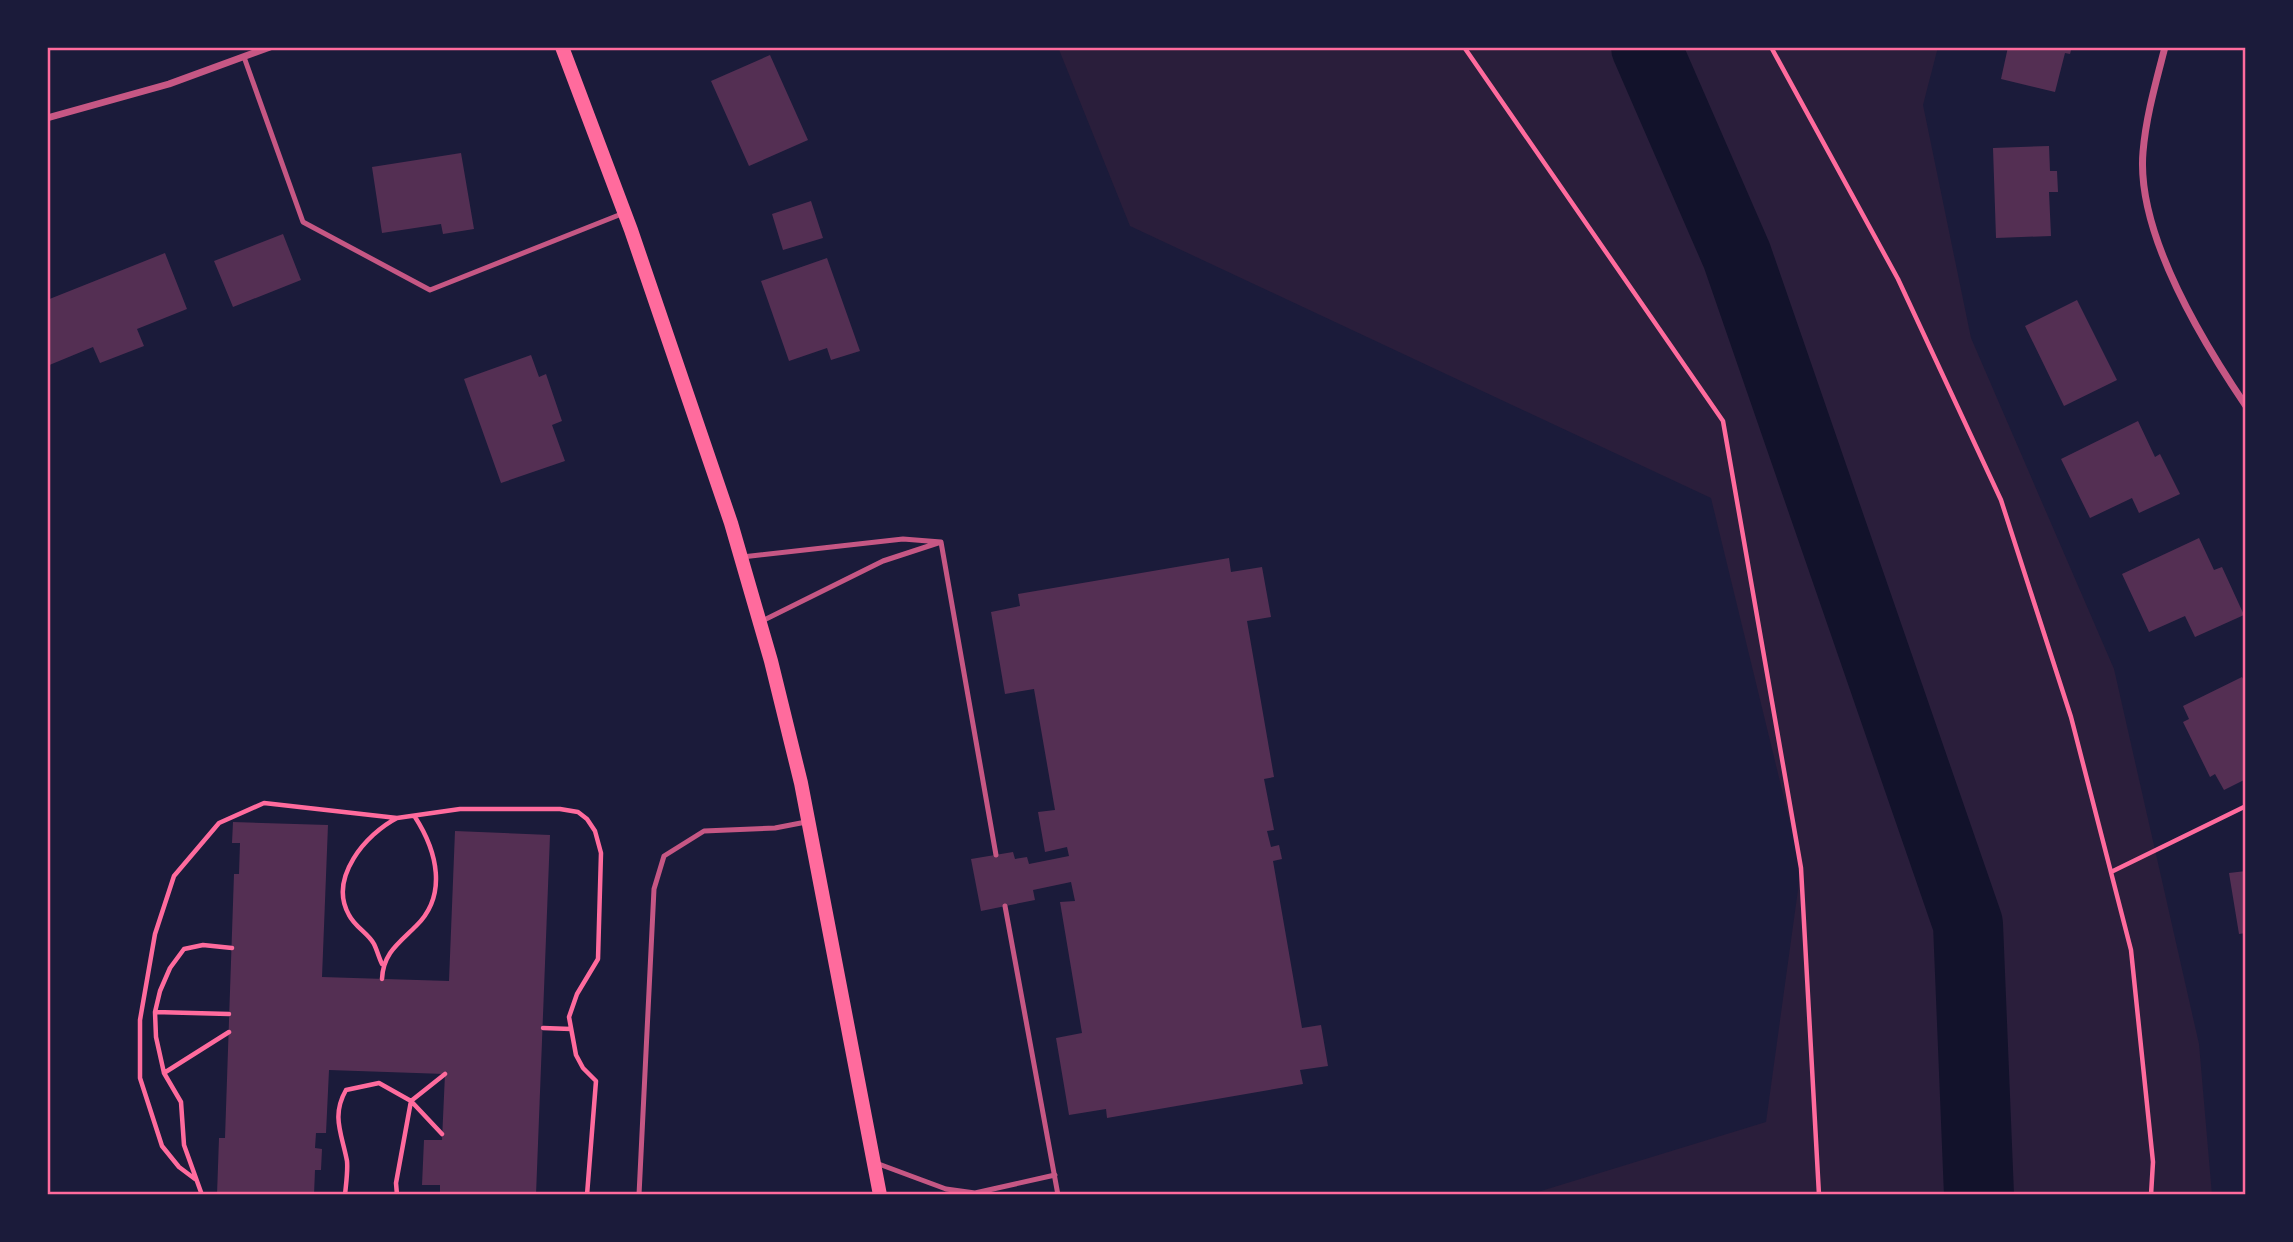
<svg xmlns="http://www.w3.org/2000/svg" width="2293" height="1242" font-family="Figtree,sans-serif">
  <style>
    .green { fill: #2a1e3b }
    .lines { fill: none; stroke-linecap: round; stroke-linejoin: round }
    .river { stroke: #12122b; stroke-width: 70 }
    .building { fill: #542f53 }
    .path { stroke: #ff6b9d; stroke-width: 4.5 }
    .service { stroke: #c65784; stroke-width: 5 }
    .minor { stroke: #c65784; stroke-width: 7 }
    .secondary { stroke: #ff6b9d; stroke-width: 14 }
    .neatline { fill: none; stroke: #ff6b9d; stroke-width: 2.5 }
  </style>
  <rect width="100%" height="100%" fill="#1b1b3a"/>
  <path class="green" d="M1058,47H1938L1923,105L1971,338L2114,669L2199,1044L2212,1195H1528L1766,1122L1801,868L1711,498L1130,226Z"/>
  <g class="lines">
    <path class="river" d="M1646,47L1737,256L1968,924L1979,1195"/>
  </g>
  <path class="building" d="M2008,47H2072L2070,54L2065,53L2055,92L2001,79Z
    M770,55L808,140L749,166L711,81Z
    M2049,146L2050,171H2057L2058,192H2049L2051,236L1996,238L1993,148Z
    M461,153L474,229L443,234L441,224L382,233L372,167Z
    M811,201L823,238L783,250L772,214Z
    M283,234L301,280L233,307L214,261Z
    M165,253L187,309L137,329L144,346L100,363L93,347L47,366V300Z
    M827,258L860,351L831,360L827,348L789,361L761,281Z
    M2077,300L2117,380L2064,406L2025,326Z
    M531,355L539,377L546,374L562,421L552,425L565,461L501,483L464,379Z
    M2138,421L2155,457L2160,454L2180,494L2139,513L2132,498L2090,518L2061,459Z
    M2199,538L2214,570L2222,567L2244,615L2195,637L2185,616L2149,632L2122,574Z
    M1229,558L1231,572L1262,567L1271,617L1247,621L1274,777L1264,779L1274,830L1267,831L1271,847L1279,845L1282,859L1273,861L1302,1028L1321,1025L1328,1066L1300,1070L1303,1084L1107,1118L1106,1109L1069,1115L1056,1038L1082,1033L1060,902L1075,901L1071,882L1033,890L1035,900L981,911L971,859L1013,852L1015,859L1027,857L1029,864L1069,856L1067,847L1045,852L1038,812L1055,810L1034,689L1005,694L991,612L1020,606L1018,594Z
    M2242,677L2246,684V779L2224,790L2215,774L2210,777L2183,722L2189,719L2183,706Z
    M233,822L328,825L322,977L449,981L455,831L550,835L536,1195H440V1185H422L424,1140H442L445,1074L329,1070L326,1133H316L315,1148L322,1149L321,1170H315L314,1195H217L219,1138H225L234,874H239L240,843H232Z
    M2246,871V933L2239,934L2229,873Z"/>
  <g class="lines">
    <path class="path" d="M1464,47L1723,421L1801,868L1819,1195
      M1771,47L1898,279L2001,500L2071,717L2131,950L2153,1162L2151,1195
      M2111,872L2246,806
      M382,964C379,958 377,950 374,944C368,933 355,927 349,915C328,878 366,834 397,818
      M382,979C383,953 399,943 416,926C448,895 437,851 415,817
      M155,1012L229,1014
      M543,1028L571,1029
      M164,1073L229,1032
      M195,1179L179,1167L162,1146L140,1078V1020L155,934L174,876L219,823L264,803L397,818L460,809H560L578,812L587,819L595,831L601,853L598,959L577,994L569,1017L576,1055L583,1068L596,1081L587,1195
      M202,1195L184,1145L181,1102L164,1073L156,1037L155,1012L160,991L170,968L184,949L203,945L232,948
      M345,1195C346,1184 348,1171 347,1161C342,1134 331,1116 346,1090L379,1083L411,1101L442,1134
      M397,1195L396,1183L411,1101L445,1074"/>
    <path class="service" d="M244,57L303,222L430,290L624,213
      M941,542L996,855
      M742,557L903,539L941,542
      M762,621L883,561L938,543
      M1005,906L1058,1195
      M876,1163L946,1189L975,1193L1055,1175
      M639,1195L654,889L664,856L704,831L775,828L806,822"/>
    <path class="minor" d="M2165,47C2156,82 2146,116 2143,152C2136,233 2202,341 2246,406
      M47,118L169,84L270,47"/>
    <path class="secondary" d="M562,47L631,230L731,523L771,661L801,783L880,1195"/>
  </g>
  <rect width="2293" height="1242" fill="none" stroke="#1b1b3a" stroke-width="98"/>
  <rect x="49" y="49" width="2195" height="1144" class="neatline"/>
</svg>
